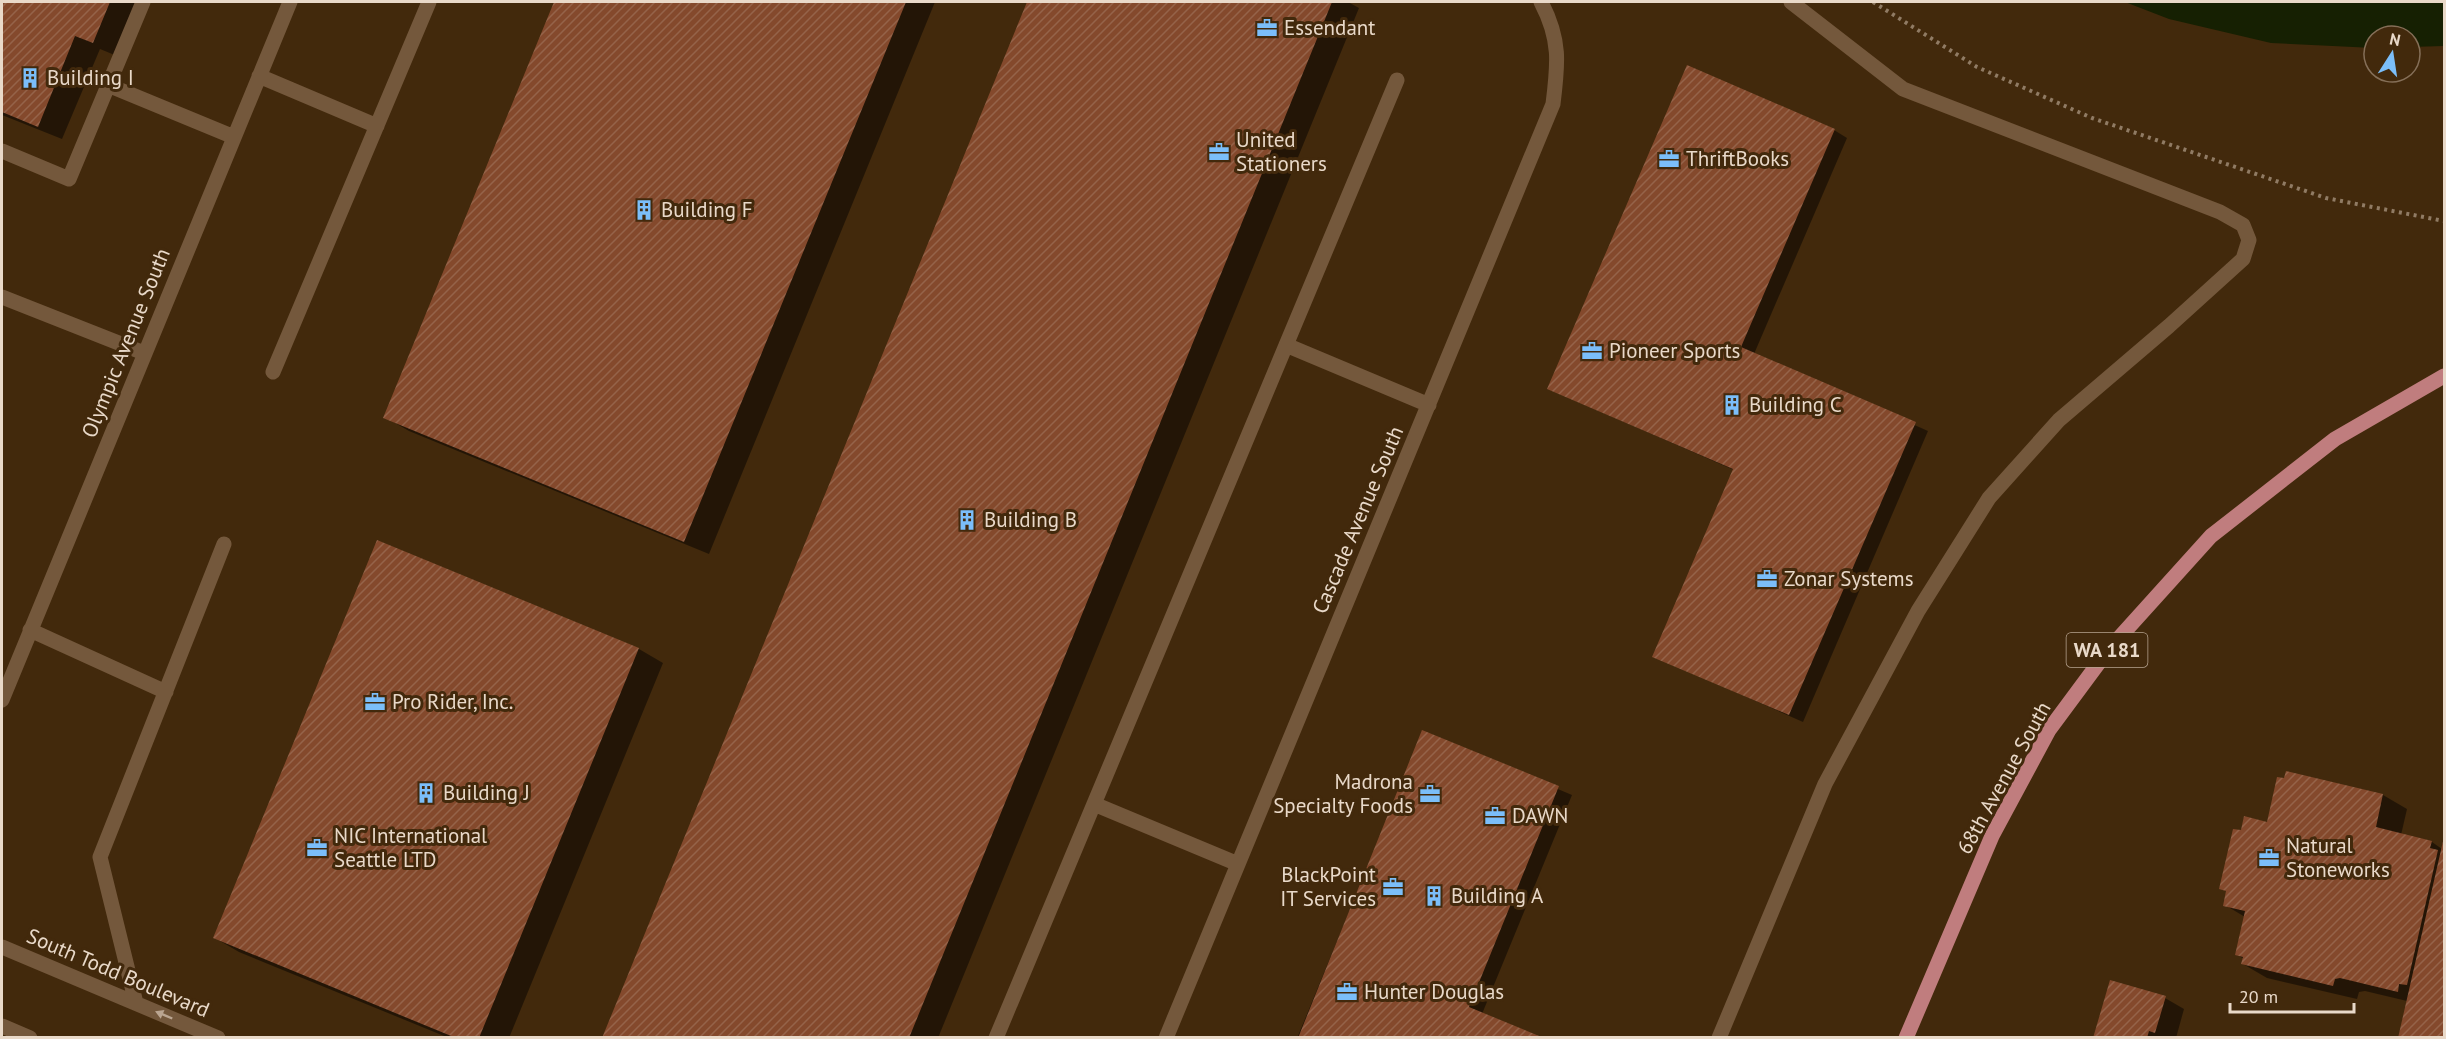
<svg xmlns="http://www.w3.org/2000/svg" width="2446" height="1039" font-family="'PT Sans',sans-serif">
  <style>
    .water { fill: #162002 }
    .shadow { fill: #0007 }
    .building { fill: url(#building-hatch) }
    .lines { fill: none; stroke-linecap: round; stroke-linejoin: round }
    .path { stroke: #907b64; stroke-width: 4; stroke-dasharray: 3 4.5; stroke-linecap: butt }
    .minor { stroke: #74583c; stroke-width: 15 }
    .major { stroke: #c07d7e; stroke-width: 15 }
    .oneway { fill: #baa591 }
    .labels { text-anchor: middle; stroke-width: 6; stroke-linejoin: round; paint-order: stroke }
    .shield { fill: #42290c; stroke: #b7a490; stroke-width: 1.5 }
    .shield-label { font-size: 20px; font-weight: bold; fill: #e9d9c9 }
    .poi-label { font-size: 21px; fill: #e9d9c9; stroke: #42290c; text-anchor: start }
    .street-label { font-size: 21px; fill: #e9d9c9; stroke: #42290c }
  </style>
  <defs>
    <pattern id="building-hatch" width="6" height="6" patternUnits="userSpaceOnUse" patternTransform="scale(1.5)"><rect width="6" height="6" fill="#84492c"/><path d="M-1 1l2-2M0 6l6-6M5 7l2-2" fill="none" stroke="#956349"/></pattern>
  </defs>
  <rect width="100%" height="100%" fill="#42290c"/>
  <path class="water" d="M2125,2H2444V46L2410,47V36H2374V48L2271,43L2169,19Z"/>
  <path class="shadow" d="M2,2H140L117,56L100,49L62,139L2,115Z
    M556,2H935L709,554L409,431L385,417Z
    M1029,2H1348L1359,8L938,1038H603Z
    M1834,130L1847,138L1754,354L1928,431L1803,722L1654,656L1734,470L1549,389Z
    M378,542L639,649L663,663L509,1038H449L239,952L215,938Z
    M1423,732L1572,795L1482,1014L1300,1038L1298,1036Z
    M2383,795L2407,809L2401,835L2432,842L2442,849L2444,840V1038H2399L2407,1001L2365,991L2359,992L2357,999L2267,978L2243,964L2244,959L2236,954L2245,917L2225,905L2228,892L2221,888L2242,832Z
    M2165,998L2184,1009L2176,1038H2096Z"/>
  <path class="building" d="M2,2H110L93,43L75,36L38,127L2,112Z
    M554,2H906L684,542L383,418Z
    M1027,2H1332L909,1038H602Z
    M1687,65L1835,129L1741,347L1916,422L1789,715L1652,657L1733,469L1547,389Z
    M377,540L639,648L479,1038H456L213,938Z
    M1422,730L1559,786L1469,1007L1544,1038H1298Z
    M2286,771L2383,794L2376,827L2432,841L2430,848L2438,850L2407,985L2399,984L2398,992L2340,978L2335,979L2333,986L2241,964L2243,957L2235,955L2245,911L2223,906L2226,891L2219,889L2233,829L2241,830L2244,816L2267,822L2277,777L2284,778Z
    M2444,837V1038H2398Z
    M2110,980L2166,996L2155,1033L2149,1031L2147,1038H2093Z"/>
  <g class="lines">
    <path class="path" d="M1873,2L1977,67L2092,118L2326,198L2444,221"/>
    <path class="minor" d="M259,76L377,126
      M108,85L234,137
      M2,151L69,179L143,2
      M2,297L144,353
      M1286,345L1429,405
      M273,372L429,2
      M30,630L166,692
      M2,700L290,2
      M1094,804L1238,864
      M2,947L218,1038
      M136,1003L100,857L224,544
      M2,1026L30,1038
      M996,1038L1397,80
      M1166,1038L1553,104C1558,64 1561,40 1541,2
      M1719,1038L1825,784L1918,611L1989,498L2059,420L2169,326L2243,259L2249,240L2243,225L2220,212L1903,89L1791,2"/>
    <path class="major" d="M1906,1038L1992,836L2049,730L2109,649L2211,536L2335,439L2444,376"/>
  </g>
  <defs><path id="oneway-solid" d="M-6-.8H1V-3.2L6.5 0L1 3.2V.8H-6Z" transform="scale(1.5)"/></defs>
  <use class="oneway" href="#oneway-solid" transform="translate(164 1015) rotate(-157)"/>
  <defs>
    <g id="office-bare" transform="scale(1.62)"><path d="M-6-3h4V-5.5h4V-3h4V5H-6ZM-1-4.5V-3h2v-1.5ZM-6 0V1H6V0Z" fill="#7bbef9" stroke="#42290c" stroke-width="2.5" paint-order="stroke"/></g>
    <g id="building-bare" transform="scale(1.62)"><path d="M-4-6H4V6H1V3H-1V6H-4ZM-2.5-4.3h1.7v1.8h-1.7ZM.8-4.3h1.7v1.8H.8ZM-2.5-1h1.7V.8h-1.7ZM.8-1h1.7V.8H.8Z" fill="#7bbef9" stroke="#42290c" stroke-width="2.5" paint-order="stroke"/></g>
  </defs>
  <g fill-rule="evenodd">
    <use href="#office-bare" x="1267" y="28"/>
    <use href="#building-bare" x="30" y="78"/>
    <use href="#office-bare" x="1219" y="152"/>
    <use href="#office-bare" x="1669" y="159"/>
    <use href="#building-bare" x="644" y="210"/>
    <use href="#office-bare" x="1592" y="351"/>
    <use href="#building-bare" x="1732" y="405"/>
    <use href="#building-bare" x="967" y="520"/>
    <use href="#office-bare" x="1767" y="579"/>
    <use href="#office-bare" x="375" y="702"/>
    <use href="#building-bare" x="426" y="793"/>
    <use href="#office-bare" x="1430" y="794"/>
    <use href="#office-bare" x="1495" y="816"/>
    <use href="#office-bare" x="317" y="848"/>
    <use href="#office-bare" x="2269" y="858"/>
    <use href="#office-bare" x="1393" y="887"/>
    <use href="#building-bare" x="1434" y="896"/>
    <use href="#office-bare" x="1347" y="992"/>
  </g>
  <g class="labels">
    <rect class="shield" x="2066.5" y="633" width="81" height="34" rx="4.5"/>
    <g class="shield-label">
      <text x="2107" y="657">WA 181</text>
    </g>
    <g class="poi-label">
      <text x="1284" y="35">Essendant</text>
      <text x="47" y="85">Building I</text>
      <text x="1236" y="147">United<tspan x="1236" dy="24">Stationers</tspan></text>
      <text x="1686" y="166">ThriftBooks</text>
      <text x="661" y="217">Building F</text>
      <text x="1609" y="358">Pioneer Sports</text>
      <text x="1749" y="412">Building C</text>
      <text x="984" y="527">Building B</text>
      <text x="1784" y="586">Zonar Systems</text>
      <text x="392" y="709">Pro Rider, Inc.</text>
      <text x="1413" y="789" text-anchor="end">Madrona<tspan x="1413" dy="24">Specialty Foods</tspan></text>
      <text x="443" y="800">Building J</text>
      <text x="1512" y="823">DAWN</text>
      <text x="334" y="843">NIC International<tspan x="334" dy="24">Seattle LTD</tspan></text>
      <text x="2286" y="853">Natural<tspan x="2286" dy="24">Stoneworks</tspan></text>
      <text x="1376" y="882" text-anchor="end">BlackPoint<tspan x="1376" dy="24">IT Services</tspan></text>
      <text x="1451" y="903">Building A</text>
      <text x="1364" y="999">Hunter Douglas</text>
    </g>
    <g class="street-label">
      <text transform="translate(126 343) rotate(-68)" y="7">Olympic Avenue South</text>
      <text transform="translate(1358 520) rotate(-67)" y="7">Cascade Avenue South</text>
      <text transform="translate(2004 778) rotate(-61)" y="7">68th Avenue South</text>
      <text transform="translate(118 973) rotate(23)" y="7">South Todd Boulevard</text>
    </g>
  </g>
  <rect width="2446" height="1039" fill="none" stroke="#e9d9c9" stroke-width="6"/>
  <g transform="translate(2392 54) rotate(12)"><circle r="28" fill="#42290c" stroke="#856f58" stroke-width="1.5"/>
  <path d="M0-4.5L10 22L0 15L-10 22Z" fill="#7bbef9"/>
  <text y="-9" font-size="16" font-weight="bold" text-anchor="middle" fill="#e9d9c9">N</text>
  </g>
  <path d="M2230 1003v9h124v-9" fill="none" stroke="#e9d9c9" stroke-width="3"/>
  <text x="2239" y="1003" font-size="18" fill="#e9d9c9" stroke="#42290c" stroke-width="4.5" paint-order="stroke">20 m</text>
</svg>
